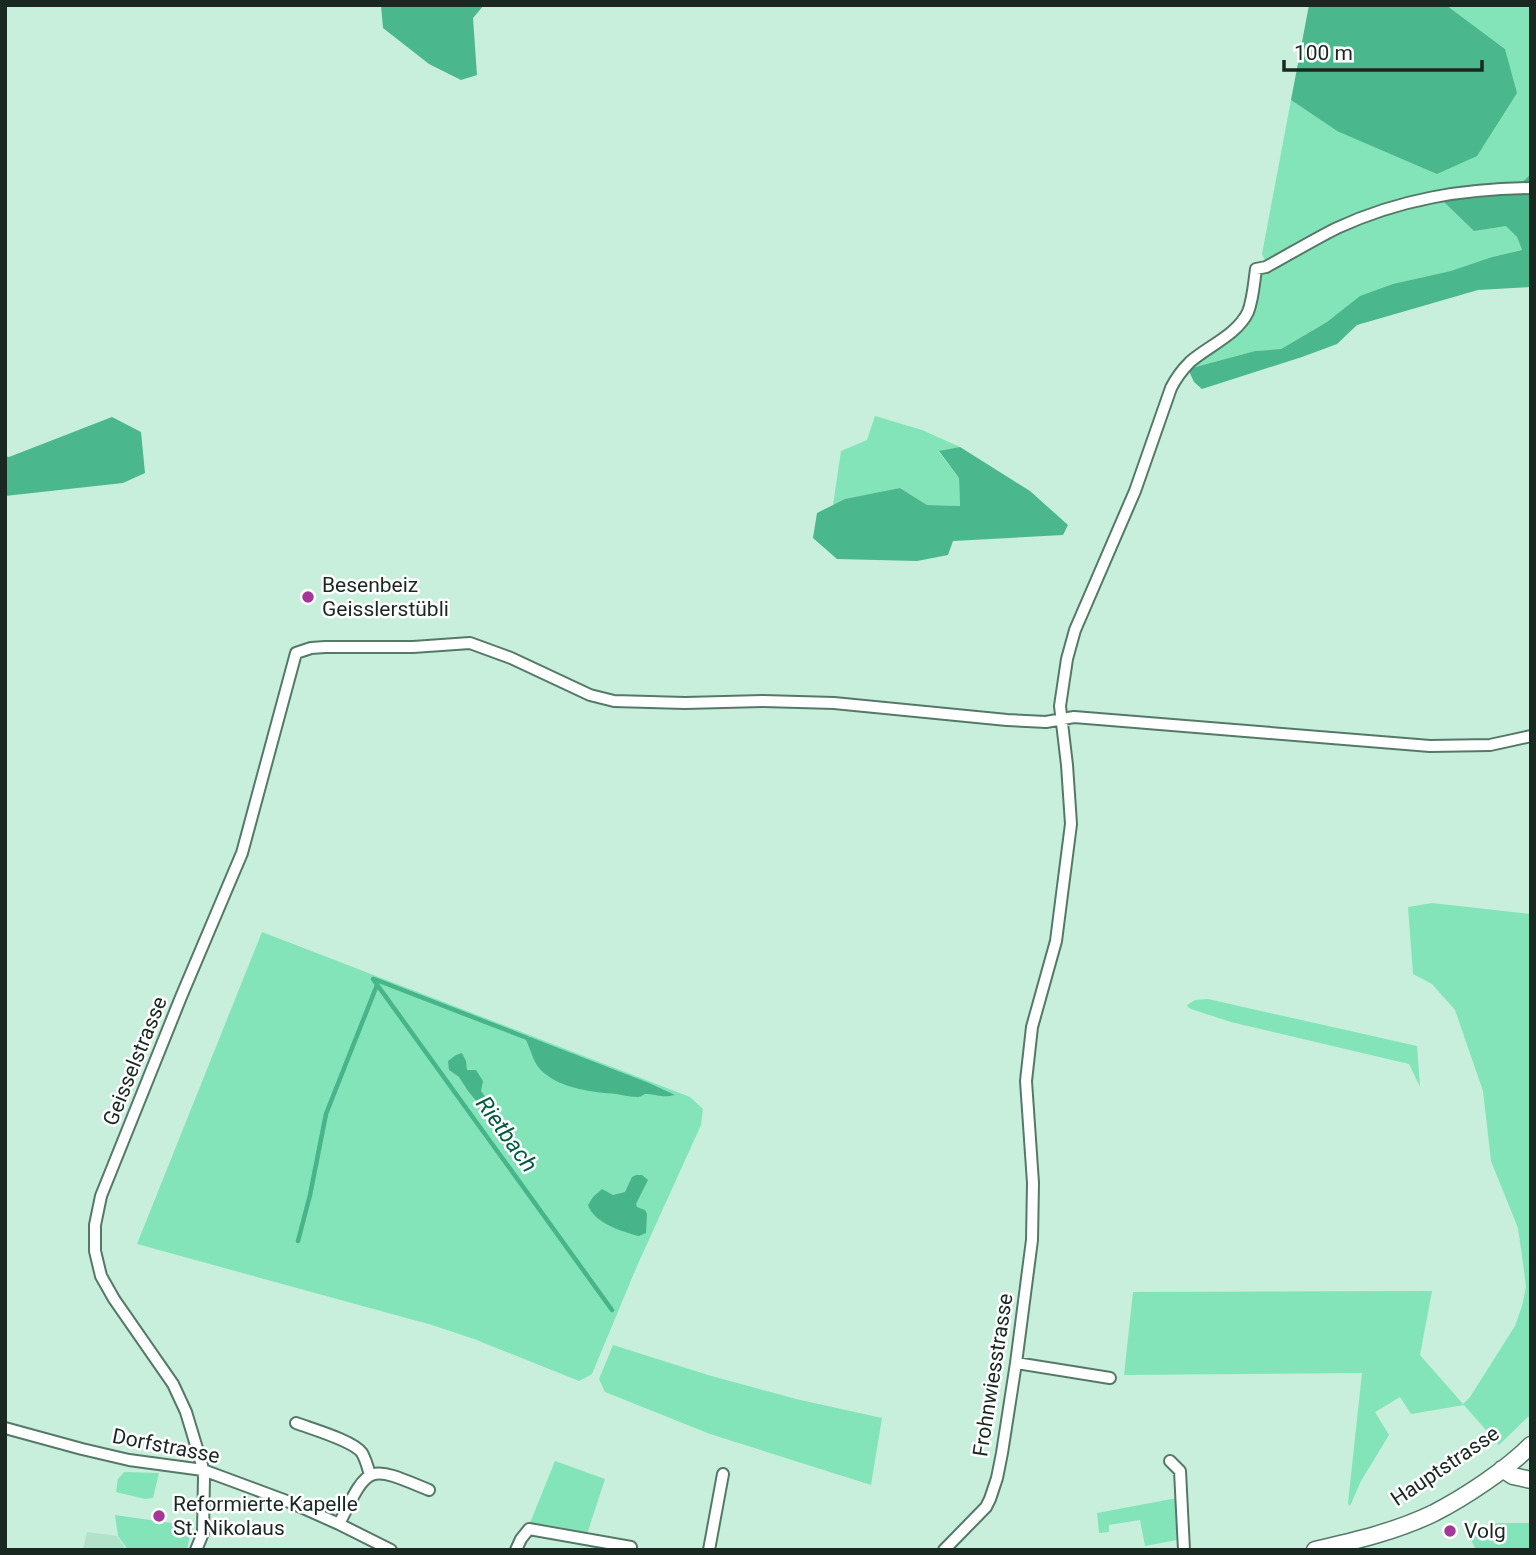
<svg xmlns="http://www.w3.org/2000/svg" width="1536" height="1555" font-family="Roboto,sans-serif">
  <style>
    .built { fill: #b3e2cc }
    .green { fill: #83e4ba }
    .forest { fill: #4bb78c }
    .water { fill: #47b489 }
    .lines { fill: none; stroke-linecap: round; stroke-linejoin: round }
    .stream { stroke: #47b489; stroke-width: 4.5 }
    .street-casing { stroke: #557968; stroke-width: 14 }
    .secondary-casing { stroke: #557968; stroke-width: 19 }
    .street { stroke: #fff; stroke-width: 10 }
    .secondary { stroke: #fff; stroke-width: 16 }
    .poi-dot { fill: #a33899; stroke: #fff; stroke-width: 2.5 }
    .labels { text-anchor: middle; stroke-width: 5; stroke-linejoin: round; paint-order: stroke }
    .poi-label { font-size: 21px; fill: #192821; stroke: #fff; text-anchor: start }
    .street-label { font-size: 21px; fill: #192821; stroke: #fff }
    .water-label { font-size: 23px; font-style: italic; fill: #005b3f; stroke: #fff }
  </style>
  <rect width="100%" height="100%" fill="#c7efdb"/>
  <path class="built" d="M87,1532L117,1536L126,1550H83Z"/>
  <path class="green" d="M1446,5H1531V174L1519,185L1421,196L1267,261L1265,260L1262,254L1291,100L1337,131L1505,49Z
    M1440,198L1506,225L1517,237L1522,250L1492,257L1343,311L1327,322L1281,349L1255,351L1188,369L1236,332L1257,282L1264,272L1332,235L1365,219Z
    M875,416L922,430L960,447L939,452L959,478L960,506L927,505L900,488L833,505L841,451L867,440Z
    M1432,903L1531,914V1414L1499,1445L1464,1405L1411,1414L1400,1397L1375,1412L1389,1435L1361,1481L1350,1506L1348,1503L1362,1373L1124,1375L1133,1292L1432,1291L1420,1355L1463,1404L1470,1397L1515,1326L1522,1306L1526,1287L1523,1263L1518,1228L1491,1161L1483,1091L1455,1010L1432,984L1413,974L1408,907Z
    M262,932L690,1097L703,1109L701,1125L637,1266L592,1374L579,1381L474,1339L432,1325L137,1244Z
    M1208,999L1417,1046L1420,1087L1409,1064L1231,1022L1194,1010L1189,1008L1187,1005L1195,1000Z
    M613,1345L708,1375L796,1399L882,1418L871,1485L710,1434L605,1392L599,1379Z
    M555,1461L605,1479L587,1534L530,1523Z
    M124,1472L159,1473L153,1498L145,1499L116,1492L118,1479Z
    M1177,1498V1540L1145,1546L1140,1520L1109,1525V1532L1099,1533L1097,1513Z
    M115,1515L192,1526L187,1550H128L118,1536Z
    M1497,1523H1531V1550H1476L1470,1538Z"/>
  <path class="forest" d="M381,5H484L473,18L477,75L461,80L429,64L383,28Z
    M1309,5H1446L1505,49L1517,93L1477,156L1437,174L1337,131L1291,100Z
    M1531,174V287L1478,290L1357,325L1337,344L1302,357L1202,389L1194,382L1188,369L1255,351L1281,349L1327,322L1360,296L1393,284L1451,271L1492,257L1522,250L1517,237L1506,226L1474,231L1440,198L1519,185Z
    M112,417L141,432L145,473L123,483L5,496V456L9,457Z
    M960,447L1030,491L1068,525L1063,535L953,541L948,555L917,561L837,559L813,538L817,513L845,499L900,488L927,505L960,506L959,478L939,451Z"/>
  <path class="water" d="M530,1037L649,1083L675,1095C662,1098 660,1095 648,1094C641,1094 645,1096 638,1097C631,1097 623,1095 616,1094C593,1092 563,1089 544,1073C533,1064 532,1052 526,1040Z
    M462,1053L466,1061L467,1070H476L483,1081L481,1091L491,1105L492,1112L487,1114L468,1091L459,1077L449,1070L448,1061L456,1055Z
    M636,1175H642L648,1180L636,1204L637,1207L645,1210L647,1214L646,1233L639,1236C622,1232 593,1222 588,1205L593,1197L602,1189L613,1195L625,1192L632,1177Z"/>
  <g class="lines">
    <path class="stream" d="M373,979L612,1310
      M374,979L527,1038
      M298,1241L310,1195L326,1114L377,985"/>
    <g class="street-casing">
      <path id="street" d="M1016,1363L1110,1378
        M296,1423C312,1429 354,1441 362,1453C366,1460 368,1468 370,1475
        M5,1428L82,1449L129,1460L203,1470L292,1503L339,1524L391,1550
        M1170,1461L1180,1471L1184,1550
        M339,1524C369,1464 367,1464 429,1490
        M196,1550L203,1533L204,1477L202,1465L186,1412L173,1384L114,1299L101,1276L95,1251V1225L101,1196L181,997L242,853L296,653L311,648L325,647H413L470,643L511,658L590,695L614,701L685,703L763,701L834,703L1007,720L1046,722L1074,717L1430,746L1490,745L1531,736
        M516,1550L521,1539L529,1529L631,1547
        M709,1550L723,1474
        M944,1550L986,1507L990,1499L997,1478L1002,1453L1016,1363L1032,1240L1033,1183L1026,1081L1032,1027L1056,941L1071,824L1067,765L1060,706L1067,659L1075,630L1135,491L1171,388C1176,378 1182,370 1190,362C1208,346 1237,335 1248,312C1253,299 1254,283 1256,269L1266,267C1290,254 1313,240 1337,228C1400,199 1462,189 1531,188"/>
    </g>
    <g class="secondary-casing">
      <path id="secondary" d="M1502,1469L1513,1476L1531,1480
        M1315,1550C1355,1541 1397,1531 1434,1513C1465,1497 1506,1470 1531,1445"/>
    </g>
    <use href="#street" class="street"/>
    <use href="#secondary" class="secondary"/>
  </g>
  <g class="poi-dot">
    <circle cx="308" cy="597" r="7"/>
    <circle cx="159" cy="1516" r="7"/>
    <circle cx="1450" cy="1531" r="7"/>
  </g>
  <g class="labels">
    <g class="poi-label">
      <text x="322" y="592">Besenbeiz<tspan x="322" dy="24">Geisslerstübli</tspan></text>
      <text x="173" y="1511">Reformierte Kapelle<tspan x="173" dy="24">St. Nikolaus</tspan></text>
      <text x="1464" y="1538">Volg</text>
    </g>
    <g class="street-label">
      <text transform="translate(135 1061) rotate(-68)" y="7">Geisselstrasse</text>
      <text transform="translate(993 1375) rotate(-81)" y="7">Frohnwiesstrasse</text>
      <text transform="translate(166 1446) rotate(11)" y="7">Dorfstrasse</text>
      <text transform="translate(1445 1466) rotate(-34)" y="7">Hauptstrasse</text>
    </g>
    <g class="water-label">
      <text transform="translate(507 1134) rotate(54)" y="8">Rietbach</text>
    </g>
  </g>
  <rect width="1536" height="1555" fill="none" stroke="#192821" stroke-width="14"/>
  <path d="M1284 60v10h198v-10" fill="none" stroke="#192821" stroke-width="3.5"/>
  <text x="1294" y="60" font-size="21" fill="#192821" stroke="#ffffff" stroke-width="5" paint-order="stroke">100 m</text>
</svg>
